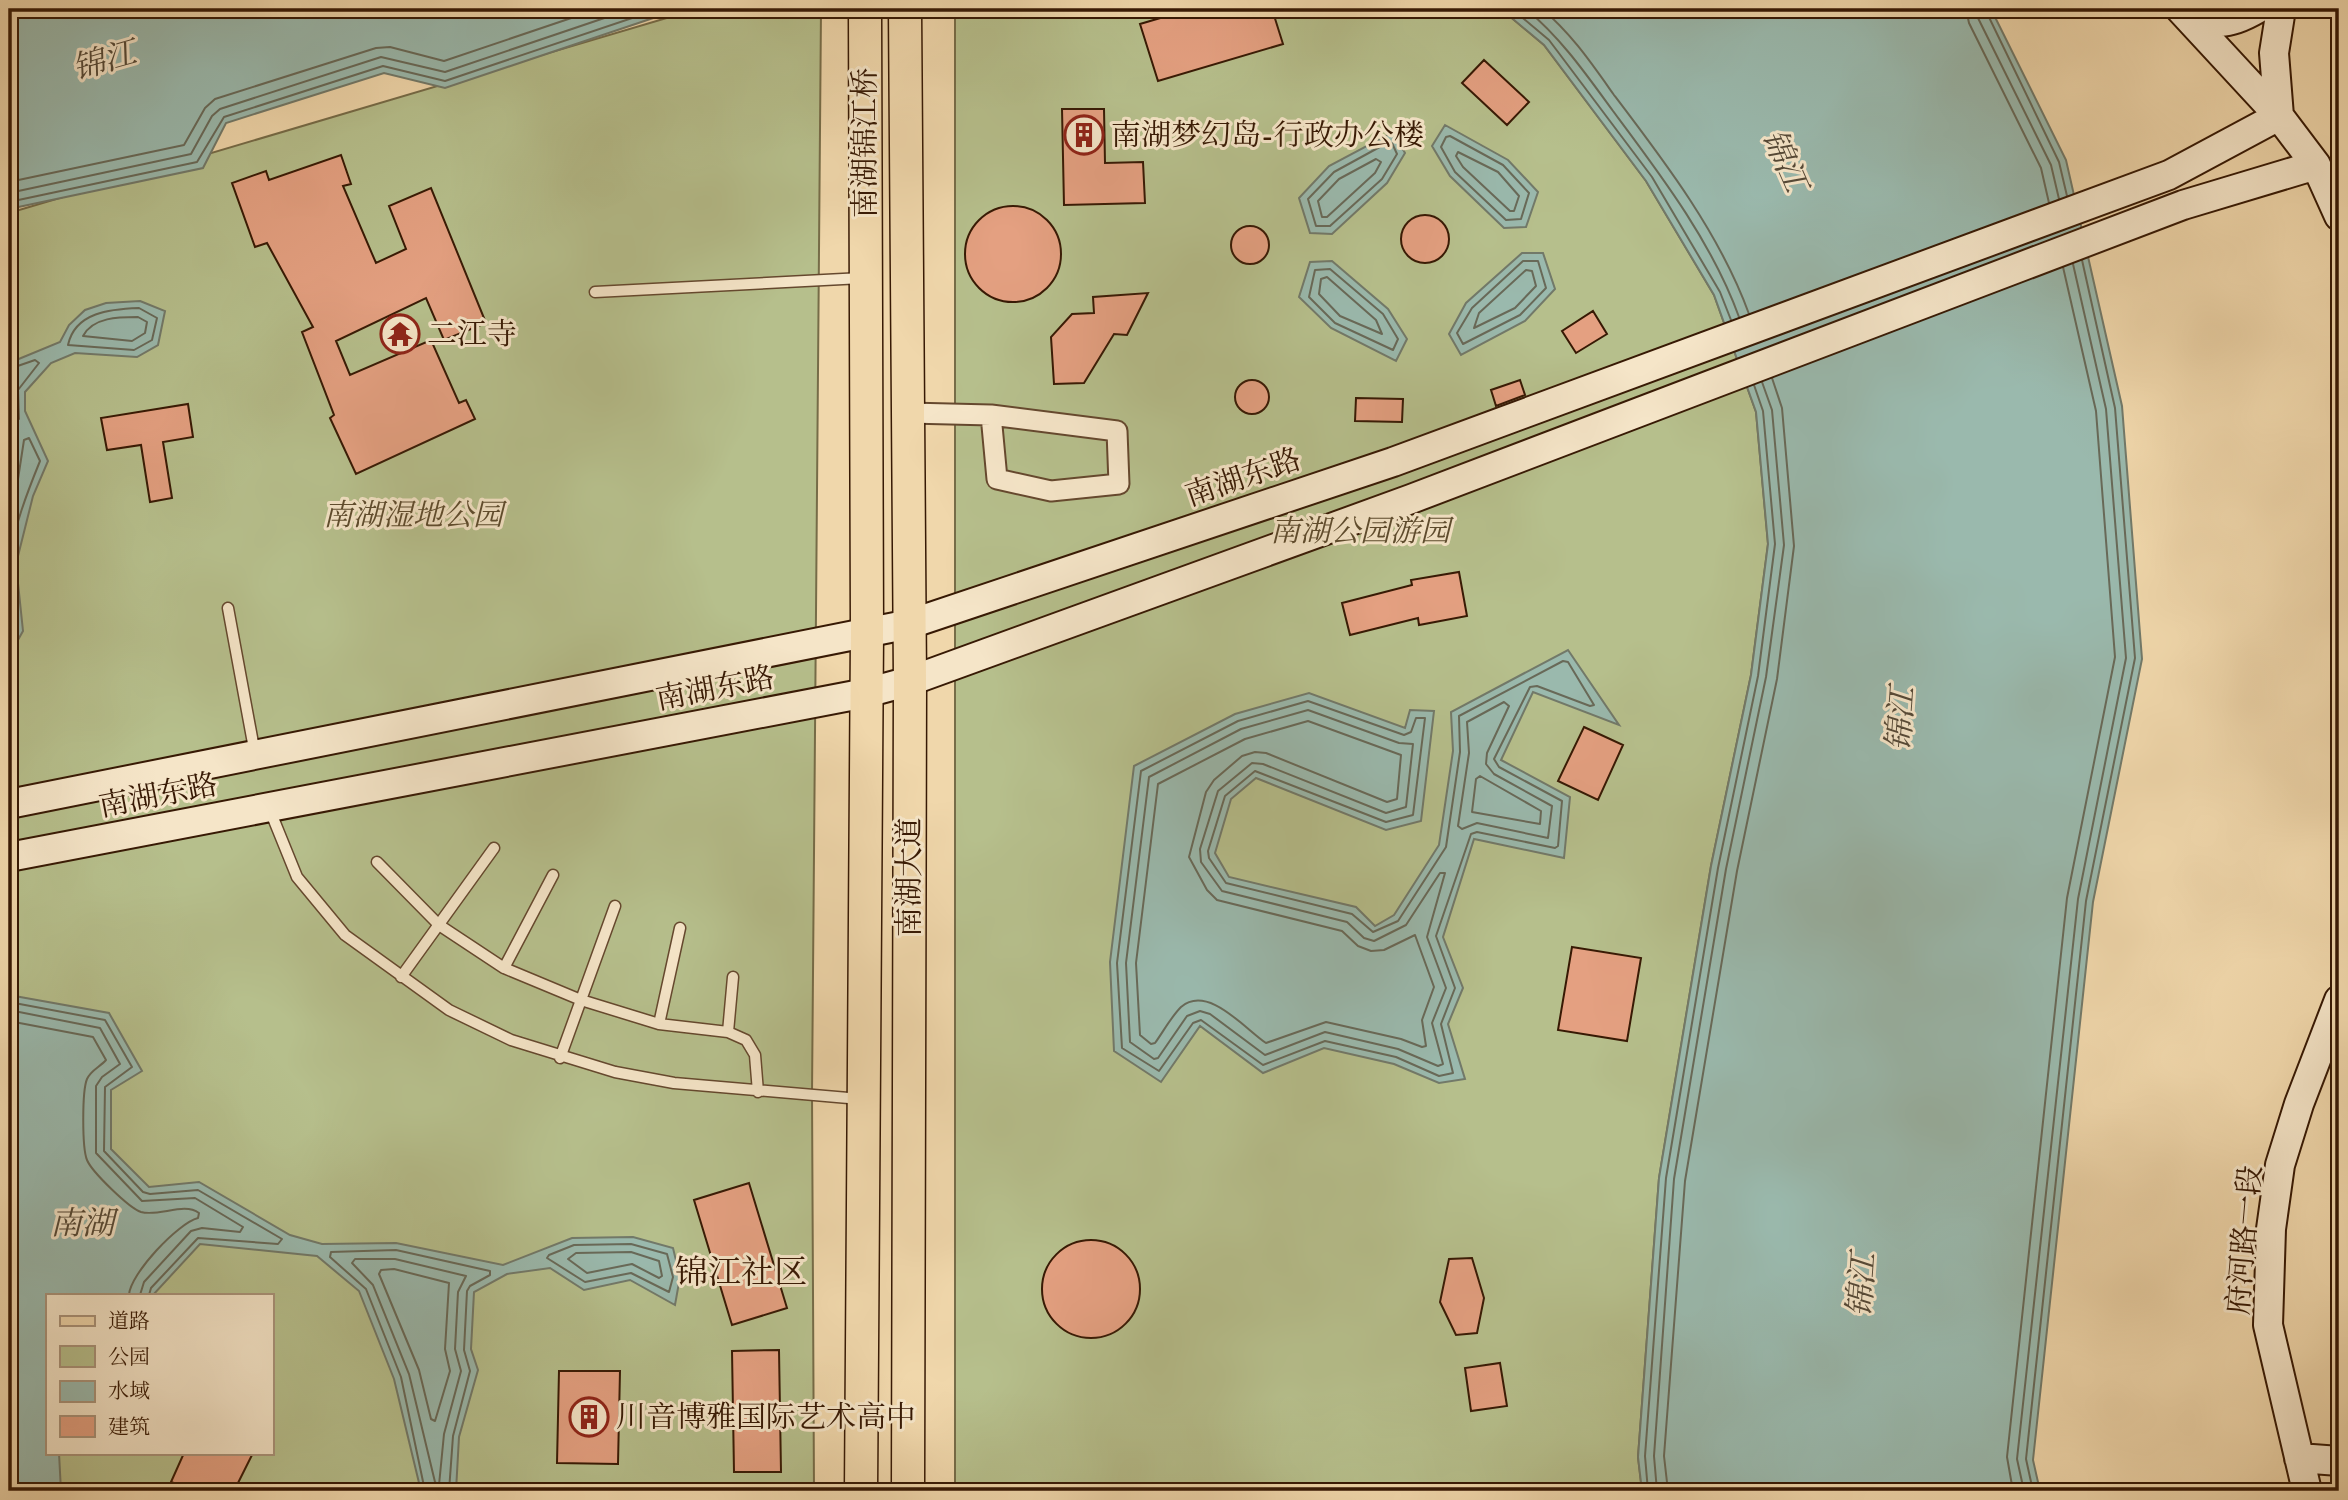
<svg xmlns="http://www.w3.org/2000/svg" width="2348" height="1500" font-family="'IM FELL Double Pica','Noto Serif SC',serif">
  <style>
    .green { fill: #b6bf8c; stroke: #766c48; stroke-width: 2; fill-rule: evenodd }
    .water { fill: #9ab9ad; stroke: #727969; stroke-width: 2 }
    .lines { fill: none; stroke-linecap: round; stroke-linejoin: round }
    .shore { stroke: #686958; stroke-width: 2 }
    .building { fill: #e4a081; stroke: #371904; stroke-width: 2 }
    .lane-casing { stroke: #65482e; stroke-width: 13 }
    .street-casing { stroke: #65482e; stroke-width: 23 }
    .secondary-casing { stroke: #371904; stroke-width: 32 }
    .primary-casing { stroke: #371904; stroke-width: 35 }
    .lane { stroke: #f5e5c8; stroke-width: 10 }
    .street { stroke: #f5e5c8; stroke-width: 19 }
    .secondary { stroke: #f5e5c8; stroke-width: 28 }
    .primary { stroke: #f0d7ab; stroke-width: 32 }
    .labels { text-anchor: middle; stroke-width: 6; stroke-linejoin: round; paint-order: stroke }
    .poi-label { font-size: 30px; fill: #371904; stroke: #f5e5c8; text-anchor: start }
    .street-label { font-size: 30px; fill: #371904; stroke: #f5e5c8 }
    .park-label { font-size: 30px; font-style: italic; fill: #5d4b2d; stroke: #f5e5c8 }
    .water-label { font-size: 32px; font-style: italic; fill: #554937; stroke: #f5e5c8 }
    .quarter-label { font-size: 33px; fill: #371904; stroke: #f5e5c8 }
  </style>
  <rect width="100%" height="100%" fill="#f0d7ab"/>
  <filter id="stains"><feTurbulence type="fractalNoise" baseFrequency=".00286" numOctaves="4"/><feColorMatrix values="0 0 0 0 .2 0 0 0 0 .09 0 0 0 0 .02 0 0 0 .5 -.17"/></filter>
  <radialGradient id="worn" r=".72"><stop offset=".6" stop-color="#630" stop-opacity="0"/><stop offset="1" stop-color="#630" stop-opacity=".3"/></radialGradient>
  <path class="green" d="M697,9H821L812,1094L814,1491H9V213ZM47,1295H271V1453H47Z
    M955,9H1501L1544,45L1646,181L1714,295L1756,412L1768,544L1751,675L1711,866L1659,1178L1638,1457L1642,1491H955Z"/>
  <path class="water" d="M9,9H680L445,88L384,73L226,123L203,168L9,209Z
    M1501,9H1991L2066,160L2122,406L2142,659L2093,902L2033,1460L2040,1491H1642L1638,1457L1659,1178L1711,866L1751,675L1768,544L1756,412L1714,295L1646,181L1544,45Z
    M1445,125L1508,160L1538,192L1526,227L1504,228L1450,176L1432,146Z
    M1393,132L1405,153L1387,183L1332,234L1310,233L1299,198L1329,166Z
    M1522,253H1543L1555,289L1525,321L1461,355L1449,334L1466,303Z
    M1332,261L1388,309L1407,339L1396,361L1331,328L1299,297L1310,262Z
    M140,301L165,311L158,345L137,357L75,353L51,363L25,392V411L48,461L33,496L16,564L23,631L9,656C9,610 7,565 9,520C10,489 20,458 14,428L9,426V363L60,342L69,325L85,310L106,303Z
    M1568,650L1619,725L1533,692L1501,760L1570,797L1564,858L1474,839L1443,937L1463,988L1448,1024L1465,1079L1439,1083L1394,1064L1324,1048L1263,1073L1200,1026L1161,1082L1114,1051L1110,962L1134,766L1235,714L1309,693L1405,728L1410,710L1434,711L1421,821L1386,830L1256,778L1231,799L1215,853L1229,877L1356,907L1375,926L1394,915L1439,845L1453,751L1451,712Z
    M9,995L109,1013L142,1071L111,1090V1149L149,1187L199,1182L290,1235L322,1244L396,1243L503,1265L572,1238L633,1237L673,1248L680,1277L675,1305L630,1280L584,1290L550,1268L507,1274L474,1292L471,1349L478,1370L459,1437L456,1491H418L420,1487L394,1379L359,1291L317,1256L200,1244L153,1295H47V1453H59L61,1491H9Z"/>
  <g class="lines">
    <path class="shore" d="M1512,9L1549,40L1652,177L1720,292L1731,320
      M1526,9C1561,38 1586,74 1613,111C1660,174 1712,242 1739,317
      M1542,9C1571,33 1592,64 1614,95C1665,162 1720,234 1749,314
      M1966,9L1969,23L2041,168L2049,203
      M1976,9L1978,18L2051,165L2059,199
      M1985,9L2059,162L2067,196
      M1450,136L1503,165L1529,193L1521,219L1506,220L1455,172L1441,147L1446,137Z
      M1387,143H1392L1397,154L1382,179L1330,226H1316L1308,199L1334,172Z
      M1458,152L1498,172L1519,196L1514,211H1510L1463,167L1456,156Z
      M1376,159L1381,162L1375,173L1327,217H1322L1318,201L1339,179Z
      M9,182L184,145L205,108L215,99L376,48L390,47L444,61L598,9
      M9,193L191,154L212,116L220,109L381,57L445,72L631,9
      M9,202L197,162L224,117L383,66L445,81L659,9
      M1523,261H1538L1546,288L1520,315L1463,344L1457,333L1472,308Z
      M1330,269L1383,314L1398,339L1393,350L1335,323L1309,297L1315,270Z
      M1526,270L1532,271L1536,286L1515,308L1474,328L1479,313Z
      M1327,277L1376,320L1382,334L1340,316L1319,294L1321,279Z
      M139,308L157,318L152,340L134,350L68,345C75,312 111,309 139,308Z
      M138,317L147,322L145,333L132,341L83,336C93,317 119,317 138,317Z
      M9,369L35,360L39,363L18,390L19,419L9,420
      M9,484L18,479L24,440L29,438L40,461C27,493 14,527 9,561C6,589 24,617 9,642
      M1563,661L1568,662L1594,705L1590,706L1537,686L1530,687L1494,759L1499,767L1562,801L1558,846L1555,848L1477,832L1471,834L1436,936L1455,988L1441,1024L1453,1073L1439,1076L1396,1057L1325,1041L1263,1065L1201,1020L1193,1023L1159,1071L1122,1048L1117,963L1141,771L1238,721L1308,701L1404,735L1411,732L1416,718H1425L1413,815L1386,822L1255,771L1225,796L1208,851L1209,858L1226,883L1352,914L1373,932L1398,921L1446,847L1460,752L1459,716Z
      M1504,702L1509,706L1487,753L1486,764L1494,774L1552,806L1548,838L1477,823L1462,829L1458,826L1469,753L1467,722Z
      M1308,710L1399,743L1413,744L1406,807L1386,813L1263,764L1252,763L1218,791L1200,849L1201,862L1222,891L1347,922L1364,938L1374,941L1406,925L1440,873H1445L1427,937L1446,988L1432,1023L1443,1064L1438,1066L1398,1049L1325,1032L1265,1055L1210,1014L1200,1011L1187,1016L1158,1058L1154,1059L1130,1042L1126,963L1149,777L1241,729Z
      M1308,721L1401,755L1397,799L1387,802L1266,753L1255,752L1242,756L1214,780L1206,792L1189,857L1207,890L1217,900L1342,931L1358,946L1371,951L1384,950L1415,935L1434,987L1422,1020L1426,1046L1422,1047L1401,1039L1326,1022L1266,1043C1245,1029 1208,984 1181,1007C1171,1017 1163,1032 1155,1043L1151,1044L1140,1035L1136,963L1158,784L1245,739Z
      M1480,776L1541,811L1540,824L1472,812L1476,779Z
      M9,1002L105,1020L132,1067L105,1087L104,1151L143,1192L150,1194L198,1190L282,1239L278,1244L198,1238L151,1288L149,1295
      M9,1010L100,1028L120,1064L102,1077L96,1086V1153L142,1201L195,1198L243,1227L240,1232L202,1228L191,1231L144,1282L140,1295
      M9,1021L93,1037L106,1060C100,1067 91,1070 87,1079C82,1091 82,1148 87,1160C92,1172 129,1208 141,1212C159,1217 184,1202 199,1213L198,1218C178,1223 130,1274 129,1295
      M631,1244L667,1254L673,1277L669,1292L631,1273L585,1282L547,1258L549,1255L574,1245Z
      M631,1252L659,1261L662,1276L659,1278L632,1264L587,1273L568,1259L576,1253Z
      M395,1259L466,1276L458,1292L455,1349L461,1371L444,1434L439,1485L435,1482L409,1374L373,1285L352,1263L355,1259Z
      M394,1269L449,1283L445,1349L450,1371L435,1421L431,1419L419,1370L379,1274L381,1270Z
      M425,1491L401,1377L366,1289L330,1257L331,1252L396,1250L490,1271V1275L470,1286L467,1291L464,1350L470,1371L453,1436L449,1491
      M1648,1491L1645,1456L1666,1178L1718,868L1758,676L1775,544L1763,411L1754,385
      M1657,1491L1654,1456L1674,1179L1726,869L1766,677L1784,545L1772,410L1762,382
      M1668,1491L1664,1456L1685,1181L1737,871L1777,679L1794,546L1782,408L1772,378
      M2013,1491L2007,1457L2067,898L2115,657L2096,411L2063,267
      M2024,1491L2017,1459L2078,899L2126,658L2106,409L2073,264
      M2033,1491L2026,1459L2086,901L2135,658L2115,408L2082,260"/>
  </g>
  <path class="building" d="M1191,9H1272L1283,44L1158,81L1140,24Z
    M1484,60L1529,102L1507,125L1462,83Z
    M1062,109H1104L1105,163L1143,162L1145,203L1064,205Z
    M341,155L351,184L343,186L376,263L406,249L389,206L431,188L486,323L444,340L426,298L336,341L350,375L431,340L459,403L466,400L475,419L356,474L330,418L334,415L302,332L313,327L267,243L255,247L232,183L266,171L269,180Z
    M965 254a48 48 0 1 1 96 0a48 48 0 1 1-96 0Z
    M1401 239a24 24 0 1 1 48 0a24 24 0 1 1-48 0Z
    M1231 245a19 19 0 1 1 38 0a19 19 0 1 1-38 0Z
    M1148,293L1127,335L1114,334L1084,383L1054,384L1051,337L1072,314L1094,313L1093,297Z
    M1593,311L1607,334L1576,353L1562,331Z
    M1235 397a17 17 0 1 1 34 0a17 17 0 1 1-34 0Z
    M1520,380L1525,395L1496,406L1491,390Z
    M1356,398L1403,399L1402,422L1355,421Z
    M188,404L193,437L163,442L172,498L150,502L141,445L107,450L101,418Z
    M1459,572L1467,616L1419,625L1418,618L1350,635L1342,603L1412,585L1411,580Z
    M1584,727L1623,745L1598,800L1558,781Z
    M1572,947L1641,958L1627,1041L1558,1030Z
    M749,1183L787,1308L732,1325L694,1200Z
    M1042 1289a49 49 0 1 1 98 0a49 49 0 1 1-98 0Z
    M1472,1258L1484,1298L1477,1333L1456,1335L1440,1302L1449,1259Z
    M779,1350L781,1472H734L732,1351Z
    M1500,1363L1507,1406L1471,1411L1465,1368Z
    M559,1371H620L618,1464L557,1463Z
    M184,1453H253L234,1491H196L171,1482Z"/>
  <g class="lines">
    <g class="lane-casing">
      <path id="lane" d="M595,292L862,278
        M228,608L255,754
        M269,808L297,877L345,935L449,1010L511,1040L615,1072L674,1083L860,1099
        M377,862L439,925L504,968L581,1000L659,1024L728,1032L746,1040L755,1055L758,1092
        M504,968L553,875
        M401,977L494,848
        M659,1024L680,928
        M728,1032L733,977
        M560,1058L615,906"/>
    </g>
    <g class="street-casing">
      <path id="street" d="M909,413L991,415L1117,431L1119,484L1051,491L997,479L991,415"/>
    </g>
    <g class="secondary-casing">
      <path id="secondary" d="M2180,9L2279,116L2316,165L2339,216
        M2185,12C2217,24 2226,27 2257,9
        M2279,116L2274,53L2281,9
        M9,804L910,624L1393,462L2169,175L2279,116
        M9,857L866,693L910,681L1411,499L2183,205L2316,165
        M2299,1458L2339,1461
        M2307,1491L2268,1325L2271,1229L2280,1165L2299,1104L2339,1000"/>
    </g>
    <g class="primary-casing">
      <path id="primary" d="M905,9L910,681L908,1491
        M861,1491L867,633L865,9"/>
    </g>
    <use href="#lane" class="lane"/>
    <use href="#street" class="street"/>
    <use href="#secondary" class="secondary"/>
    <use href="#primary" class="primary"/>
  </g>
  <defs>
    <g id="building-ring" transform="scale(2.0125)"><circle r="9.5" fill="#f5e5c8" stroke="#8f2418" stroke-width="1.5"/><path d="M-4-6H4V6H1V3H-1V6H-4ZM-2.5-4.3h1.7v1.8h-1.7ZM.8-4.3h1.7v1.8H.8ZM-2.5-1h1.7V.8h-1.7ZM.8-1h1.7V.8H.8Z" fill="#8f2418"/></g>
    <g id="temple-ring" transform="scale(2.0125)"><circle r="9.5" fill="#f5e5c8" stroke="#8f2418" stroke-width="1.5"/><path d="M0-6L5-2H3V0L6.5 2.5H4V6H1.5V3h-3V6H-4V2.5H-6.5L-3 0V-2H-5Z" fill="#8f2418"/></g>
  </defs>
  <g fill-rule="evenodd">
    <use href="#building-ring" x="1084" y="135"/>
    <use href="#temple-ring" x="400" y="334"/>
    <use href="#building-ring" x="589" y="1417"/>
  </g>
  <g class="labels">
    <g class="poi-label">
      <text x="1111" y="145">南湖梦幻岛-行政办公楼</text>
      <text x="427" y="344">二江寺</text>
      <text x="616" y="1427">川音博雅国际艺术高中</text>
    </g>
    <g class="street-label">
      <text transform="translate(865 143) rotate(-90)" y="10">南湖锦江桥</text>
      <text transform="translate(1243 477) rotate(-19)" y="10">南湖东路</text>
      <text transform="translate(715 688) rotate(-11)" y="10">南湖东路</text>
      <text transform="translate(158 795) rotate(-11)" y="10">南湖东路</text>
      <text transform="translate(909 877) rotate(-90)" y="10">南湖大道</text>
      <text transform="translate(2244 1240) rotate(-85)" y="10">府河路一段</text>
    </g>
    <g class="park-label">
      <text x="413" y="525">南湖湿地公园</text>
      <text x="1360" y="541">南湖公园游园</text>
    </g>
    <g class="water-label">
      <text transform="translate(104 60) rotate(-16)" y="11">锦江</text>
      <text transform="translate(1785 160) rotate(66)" y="11">锦江</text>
      <text transform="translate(1900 719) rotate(-86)" y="11">锦江</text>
      <text x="82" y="1234">南湖</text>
      <text transform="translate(1861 1285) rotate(-86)" y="11">锦江</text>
    </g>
    <g class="quarter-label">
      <text x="741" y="1283">锦江社区</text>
    </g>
  </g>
  <rect width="2348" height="1500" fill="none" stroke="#f0d7ab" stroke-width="35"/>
  <rect x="10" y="10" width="2327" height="1479" fill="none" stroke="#371904" stroke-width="3.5"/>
  <rect x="18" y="18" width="2313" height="1465" fill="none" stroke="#371904" stroke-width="2"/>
  <rect x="46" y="1294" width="228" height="161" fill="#f5e5c8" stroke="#a9937a" stroke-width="2"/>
  <rect x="60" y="1316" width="35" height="10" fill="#f0d7ab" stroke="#a9937a" stroke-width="2"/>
  <text x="108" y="1328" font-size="21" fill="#371904">道路</text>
  <rect x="60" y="1346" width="35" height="21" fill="#b6bf8c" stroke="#a9937a" stroke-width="2"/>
  <text x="108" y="1364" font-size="21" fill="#371904">公园</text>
  <rect x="60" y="1381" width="35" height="21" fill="#9ab9ad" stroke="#a9937a" stroke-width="2"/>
  <text x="108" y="1398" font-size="21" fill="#371904">水域</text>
  <rect x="60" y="1416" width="35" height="21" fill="#e4a081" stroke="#a9937a" stroke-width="2"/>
  <text x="108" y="1434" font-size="21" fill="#371904">建筑</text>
  <rect width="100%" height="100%" filter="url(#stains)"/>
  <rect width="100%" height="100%" fill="url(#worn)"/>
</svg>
